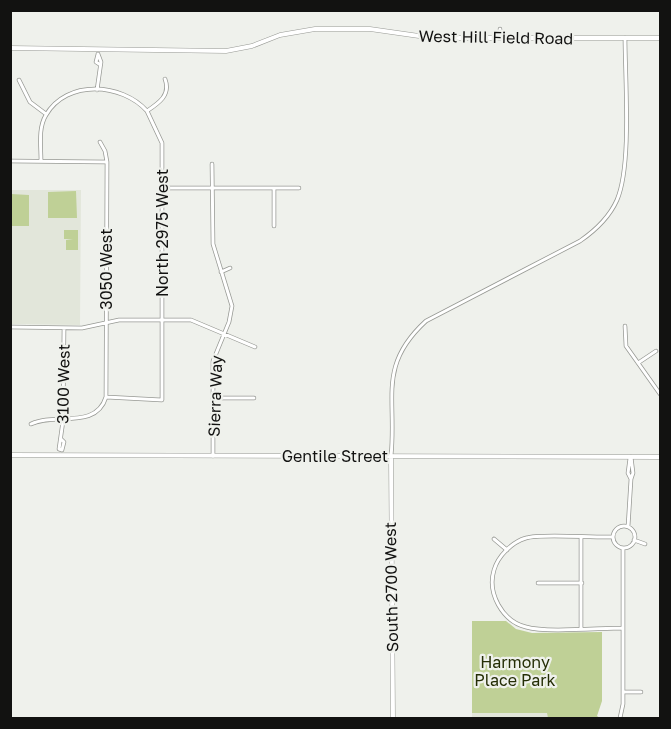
<svg xmlns="http://www.w3.org/2000/svg" width="671" height="729" font-family="'Golos Text',sans-serif">
  <style>
    .built { fill: #e2e6da }
    .green { fill: #bfd096 }
    .lines { fill: none; stroke-linecap: round; stroke-linejoin: round }
    .street-casing { stroke: #979994; stroke-width: 4.5 }
    .secondary-casing { stroke: #979994; stroke-width: 5 }
    .street { stroke: #fff; stroke-width: 3 }
    .secondary { stroke: #fff; stroke-width: 4 }
    .labels { text-anchor: middle; stroke-width: 4.5; stroke-linejoin: round; paint-order: stroke }
    .street-label { font-size: 16px; fill: #121211; stroke: #eff1ec }
    .park-label { font-size: 16px; fill: #252e06; stroke: #eff1ec }
  </style>
  <rect width="100%" height="100%" fill="#eff1ec"/>
  <path class="built" d="M10,190H81L80,325L11,324Z
    M472,713H548V718H472Z"/>
  <path class="green" d="M76,191L77,218H48V192Z
    M11,194L29,195V226H11Z
    M64,230H78V250H66V240L73,239H64Z
    M472,621H506L516,629L532,633L602,632V701L597,716L600,718H548L547,713H472Z"/>
  <g class="lines">
    <g class="street-casing">
      <path id="street" d="M500,29V37
        M98,54L96,62L99,64
        M19,80L30,102L46,114
        M97,90L101,62L98,54
        M100,142L105,151L107,162L106,397
        M10,161L107,162
        M41,161C41,146 38,128 46,115C67,79 122,83 147,111
        M212,164L213,244L232,306L229,322L213,361V456
        M163,188H299
        M274,188V226
        M221,272L230,268
        M625,326L626,346L660,394
        M10,327L82,328L119,320H191L255,347
        M638,363L656,351
        M213,398H254
        M31,424C55,412 96,430 106,397L162,400V143L147,111C159,103 171,95 165,79
        M61,439L64,442L62,450
        M62,450L59,449L63,421L64,328
        M391,456C397,398 377,366 426,321L580,241C596,230 609,218 617,200C632,165 625,79 625,38
        M630,458L628,473L631,479
        M613 537a11 11 0 1 1 22 0a11 11 0 1 1-22 0Z
        M628,527L631,479L633,473L631,457
        M613,537C593,538 541,533 526,538C512,542 498,556 494,570C487,593 502,621 526,627C545,633 600,628 623,628
        M494,539L507,550
        M634,540L645,544
        M538,583H582
        M581,628V538
        M623,692H641
        M620,718L623,704V548"/>
    </g>
    <g class="secondary-casing">
      <path id="secondary" d="M10,48L226,51L252,46L280,35L315,29H370L433,38H660
        M10,455L660,457
        M391,456L393,718"/>
    </g>
    <use href="#street" class="street"/>
    <use href="#secondary" class="secondary"/>
  </g>
  <g class="labels">
    <g class="street-label">
      <text transform="translate(496 37) rotate(1)" y="6">West Hill Field Road</text>
      <text transform="translate(162 233) rotate(-90)" y="6">North 2975 West</text>
      <text transform="translate(106 269) rotate(-90)" y="6">3050 West</text>
      <text transform="translate(63 384) rotate(-89)" y="6">3100 West</text>
      <text transform="translate(215 396) rotate(-88)" y="6">Sierra Way</text>
      <text x="335" y="462">Gentile Street</text>
      <text transform="translate(391 587) rotate(-91)" y="6">South 2700 West</text>
    </g>
    <g class="park-label">
      <text x="515" y="668">Harmony<tspan x="515" dy="18">Place Park</tspan></text>
    </g>
  </g>
  <rect width="671" height="729" fill="none" stroke="#121211" stroke-width="24"/>
</svg>
